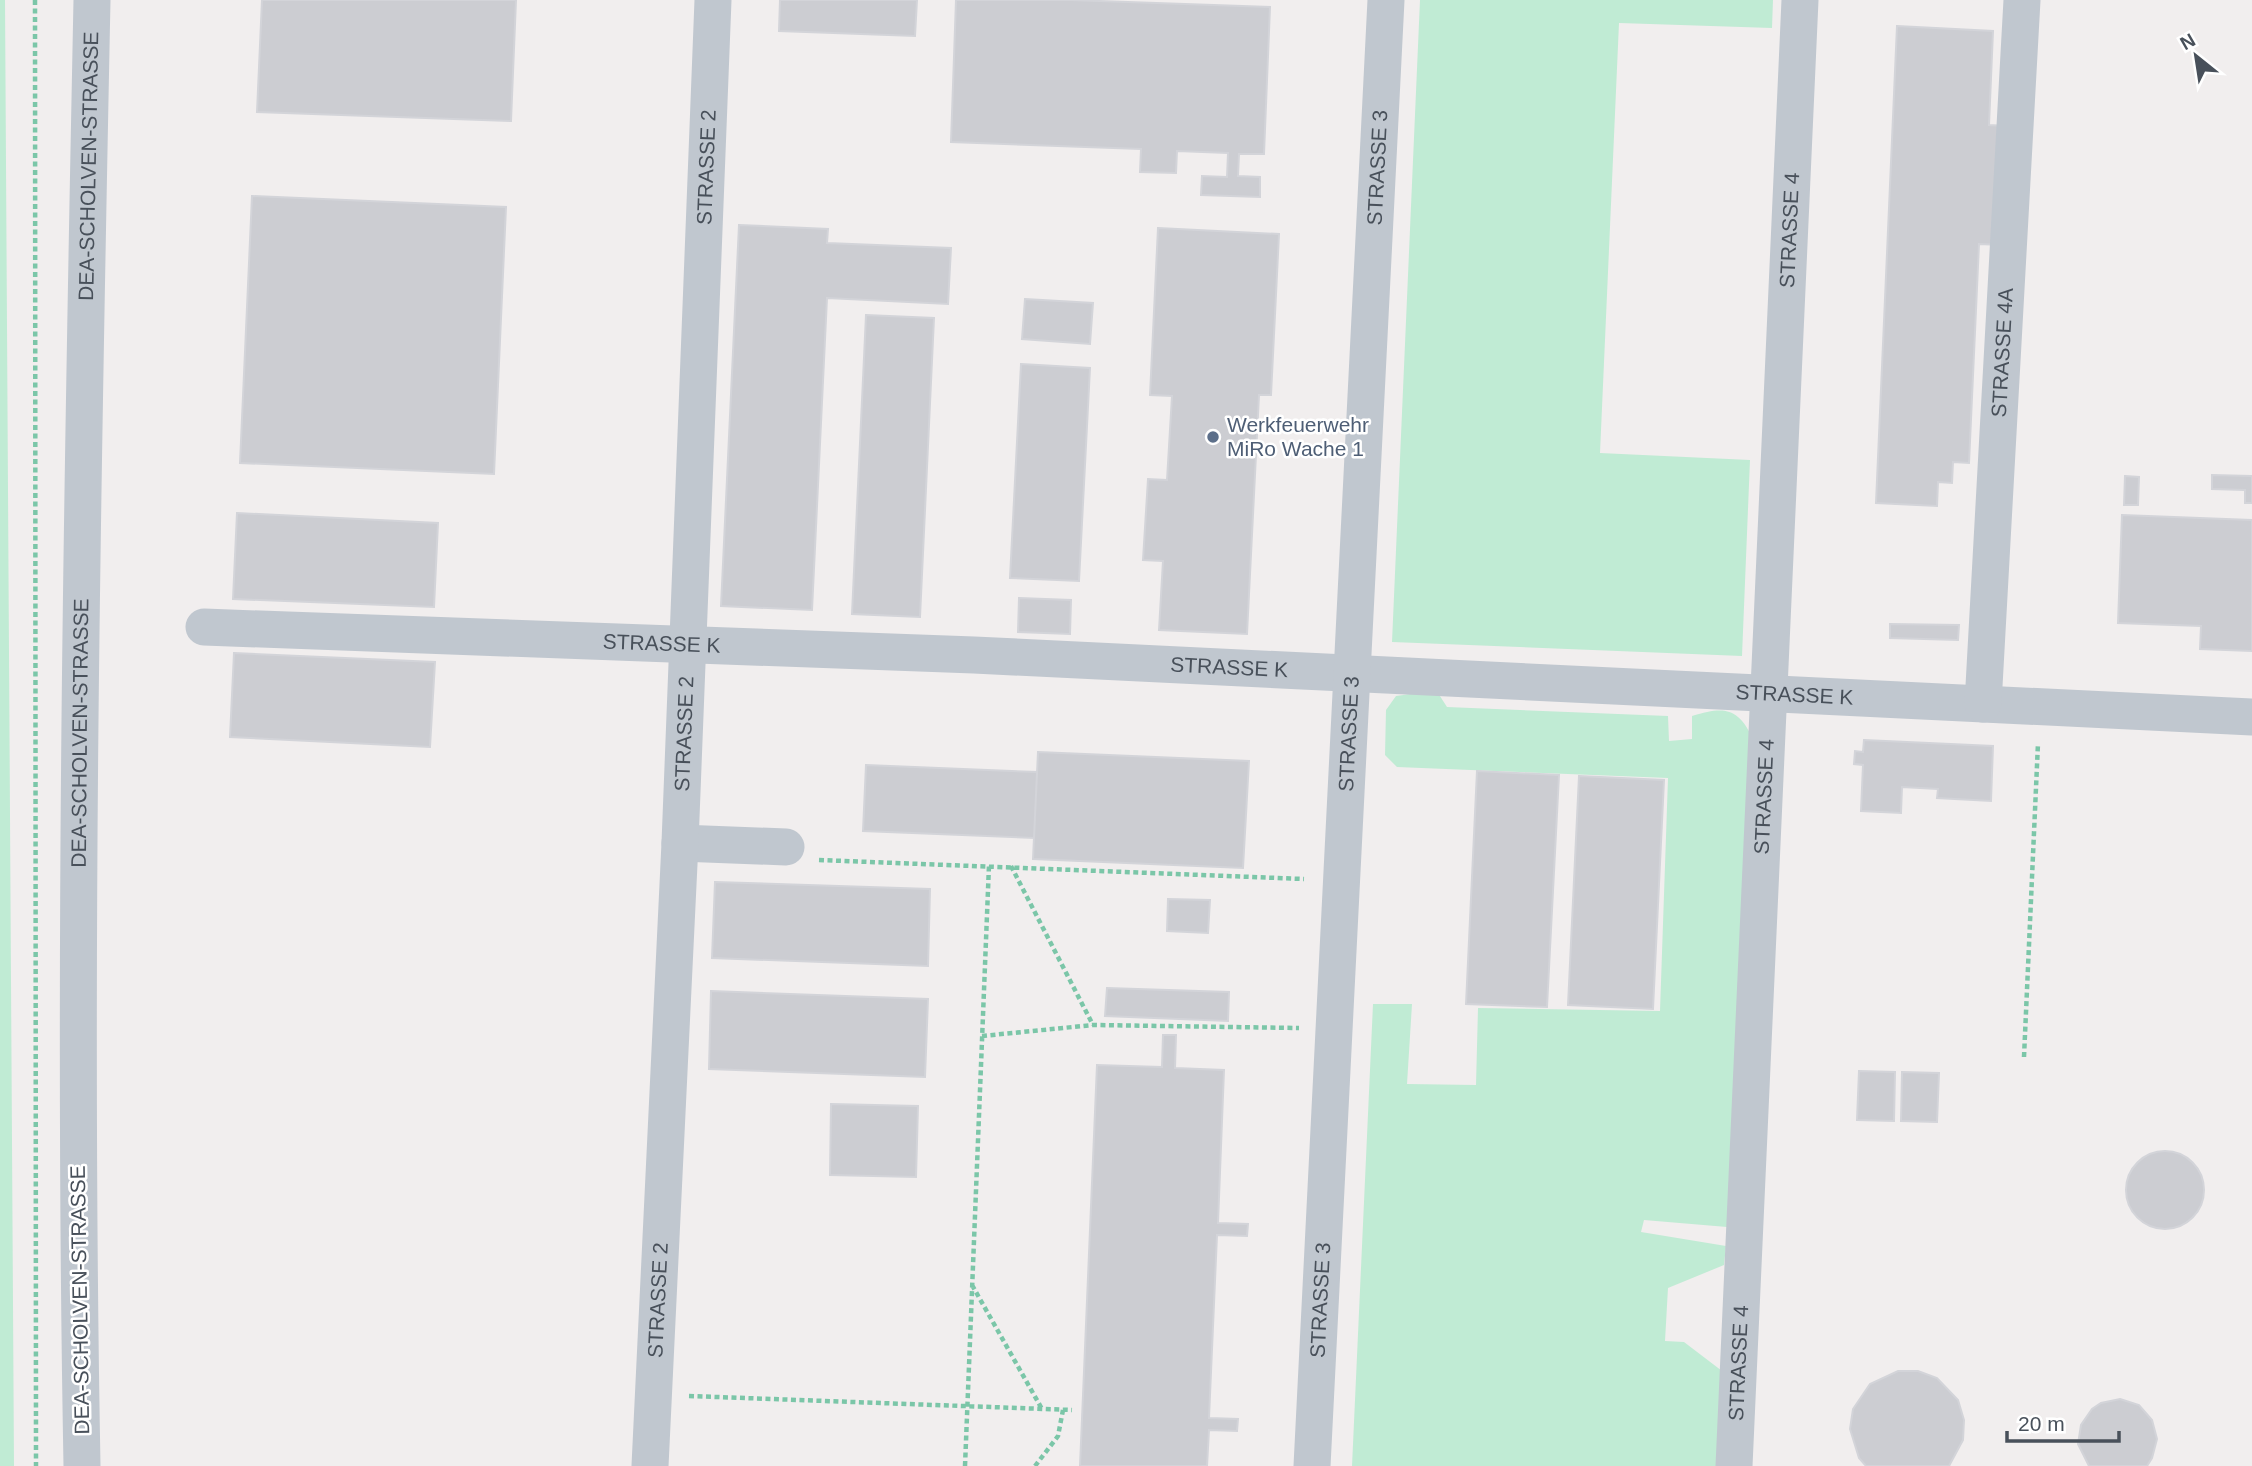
<svg xmlns="http://www.w3.org/2000/svg" width="2252" height="1466" font-family="Arial,sans-serif">
  <style>
    .green { fill: #c0ebd4 }
    .building { fill: #cccdd2; stroke: #d3d4d9; stroke-width: 2 }
    .lines { fill: none; stroke-linecap: round; stroke-linejoin: round }
    .path { stroke: #7bc6a8; stroke-width: 4.5; stroke-dasharray: 5 3.5; stroke-linecap: butt }
    .minor { stroke: #c0c7cf; stroke-width: 37 }
    .service-dot { fill: #5c6f8a; stroke: #fff; stroke-width: 2.5 }
    .labels { text-anchor: middle; stroke-width: 5; stroke-linejoin: round; paint-order: stroke }
    .street-label { font-size: 21px; fill: #48505a; stroke: #fff }
    .service-label { font-size: 21px; fill: #4e5e75; stroke: #fff; text-anchor: start }
  </style>
  <rect width="100%" height="100%" fill="#f1eeee"/>
  <path class="green" d="M0,0H5L14,1466H0Z
    M1420,0H1773L1772,28L1619,23L1600,453L1750,460L1742,656L1392,642Z
    M1425,692L1438,693L1447,707L1668,716L1669,741L1692,739V716C1729,704 1741,710 1756,746L1727,1227L1644,1220L1641,1232L1726,1246L1724,1265L1668,1288L1665,1341L1684,1342L1726,1374L1721,1466H1352L1373,1004H1412L1407,1084L1476,1085L1478,1008L1660,1011L1668,778L1397,767L1385,755L1386,710L1396,696Z"/>
  <path class="building" d="M262,0H516L511,121L257,112Z
    M780,0H917L915,36L779,31Z
    M956,0H1071L1270,7L1264,154H1239L1238,176L1260,177V197L1201,195L1202,176L1227,177L1228,153L1177,151L1176,173L1140,172L1141,149L951,142Z
    M1897,26L1993,31L1989,125L2006,126L2001,245L1979,244L1969,463L1953,462L1952,483L1938,482L1937,506L1876,503Z
    M252,196L506,207L494,474L240,463Z
    M739,225L828,229L827,243L951,248L948,304L827,298L812,610L721,606Z
    M1158,228L1279,234L1271,395H1259L1247,634L1159,630L1163,561L1143,560L1148,479L1167,480L1172,396L1150,395Z
    M1025,299L1093,303L1090,344L1022,339Z
    M866,315L934,318L920,617L852,614Z
    M1021,364L1090,368L1079,581L1010,578Z
    M2212,475L2252,476V503H2245V490L2212,489Z
    M2125,476L2139,477L2138,505H2124Z
    M237,513L438,523L434,607L233,599Z
    M2122,515L2252,520V651L2200,649L2201,626L2118,623Z
    M1019,598L1071,600L1070,634L1018,632Z
    M1890,624L1959,625L1958,640L1890,638Z
    M234,653L435,662L430,747L230,737Z
    M1864,740L1993,746L1991,801L1937,798L1938,789L1902,787L1901,813L1861,811L1863,765L1854,764L1855,751L1863,752Z
    M1038,752L1249,761L1243,868L1033,859Z
    M866,765L1037,772L1034,838L863,831Z
    M1477,771L1559,775L1547,1007L1466,1004Z
    M1579,776L1664,780L1653,1009L1568,1005Z
    M715,882L930,889L928,966L712,958Z
    M1168,899L1210,900L1208,933L1167,931Z
    M1107,988L1229,992L1228,1021L1105,1016Z
    M711,991L928,999L925,1077L709,1069Z
    M1163,1035H1176L1175,1068L1224,1070L1218,1223L1248,1224L1247,1236L1217,1235L1209,1418L1238,1419L1237,1431L1209,1430L1207,1466H1080L1097,1065L1162,1067Z
    M1859,1071L1895,1072L1894,1121L1857,1120Z
    M1902,1072L1939,1073L1937,1122L1901,1121Z
    M831,1104L918,1106L916,1177L830,1175Z
    M2126 1190a39 39 0 1 1 78 0a39 39 0 1 1-78 0Z
    M1898,1371H1918L1937,1378L1958,1400L1964,1420L1963,1440L1949,1466H1866L1859,1458L1850,1429L1853,1409L1870,1384Z
    M2120,1399L2139,1405L2152,1420L2157,1439L2152,1458L2147,1466H2089L2078,1444L2081,1425L2092,1409L2101,1403Z"/>
  <g class="lines">
    <path class="path" d="M35,0L36,1466
      M819,860L1304,879
      M1011,866L1093,1025
      M982,1036L1093,1025L1299,1028
      M2024,1057L2038,743
      M972,1285L1042,1409
      M689,1396L1072,1410
      M965,1466L989,865
      M1035,1466L1058,1436L1063,1410"/>
    <g class="minor">
      <path id="s1" d="M204,627L974,655L2252,717"/>
      <path id="s2" d="M1983,704L2022,0"/>
      <path d="M680,843L786,847"/>
      <path id="s3" d="M82,1466C73,977 82,489 92,0"/>
      <path id="s4" d="M650,1466L680,843L713,0"/>
      <path id="s5" d="M1312,1466L1386,0"/>
      <path id="s6" d="M1734,1466L1800,0"/>
    </g>
  </g>
  <circle class="service-dot" cx="1213" cy="437" r="7"/>
  <g class="labels">
    <g class="street-label">
      <text dy="7" stroke="none"><textPath href="#s3" startOffset="1300">DEA-SCHOLVEN-STRASSE</textPath></text>
      <text dy="7" stroke="none"><textPath href="#s4" startOffset="1300">STRASSE 2</textPath></text>
      <text dy="7" stroke="none"><textPath href="#s5" startOffset="1300">STRASSE 3</textPath></text>
      <text dy="7" stroke="none"><textPath href="#s6" startOffset="1237">STRASSE 4</textPath></text>
      <text dy="7" stroke="none"><textPath href="#s2" startOffset="352">STRASSE 4A</textPath></text>
      <text dy="7" stroke="none"><textPath href="#s1" startOffset="458">STRASSE K</textPath></text>
      <text dy="7" stroke="none"><textPath href="#s1" startOffset="1026">STRASSE K</textPath></text>
      <text dy="7" stroke="none"><textPath href="#s1" startOffset="1592">STRASSE K</textPath></text>
      <text dy="7" stroke="none"><textPath href="#s3" startOffset="733">DEA-SCHOLVEN-STRASSE</textPath></text>
      <text dy="7" stroke="none"><textPath href="#s4" startOffset="733">STRASSE 2</textPath></text>
      <text dy="7" stroke="none"><textPath href="#s5" startOffset="733">STRASSE 3</textPath></text>
      <text dy="7" stroke="none"><textPath href="#s6" startOffset="670">STRASSE 4</textPath></text>
      <text dy="7" stroke="none"><textPath href="#s5" startOffset="166">STRASSE 3</textPath></text>
      <text transform="translate(80 1300) rotate(-91)" y="7">DEA-SCHOLVEN-STRASSE</text>
      <text dy="7" stroke="none"><textPath href="#s4" startOffset="166">STRASSE 2</textPath></text>
      <text dy="7" stroke="none"><textPath href="#s6" startOffset="103">STRASSE 4</textPath></text>
    </g>
    <g class="service-label">
      <text x="1227" y="432">Werkfeuerwehr<tspan x="1227" dy="24">MiRo Wache 1</tspan></text>
    </g>
  </g>
  <g transform="translate(2196 56) rotate(330)" stroke="#ffffff" stroke-width="5" paint-order="stroke">
  <path d="M0-5L12 26L0 18L-12 26Z" fill="#48505a"/>
  <text y="-10" font-size="19" font-weight="bold" text-anchor="middle" fill="#48505a">N</text>
  </g>
  <path d="M2007 1431v10h112v-10" fill="none" stroke="#48505a" stroke-width="3.5"/>
  <text x="2018" y="1431" font-size="21" fill="#48505a" stroke="#ffffff" stroke-width="5" paint-order="stroke">20 m</text>
</svg>
